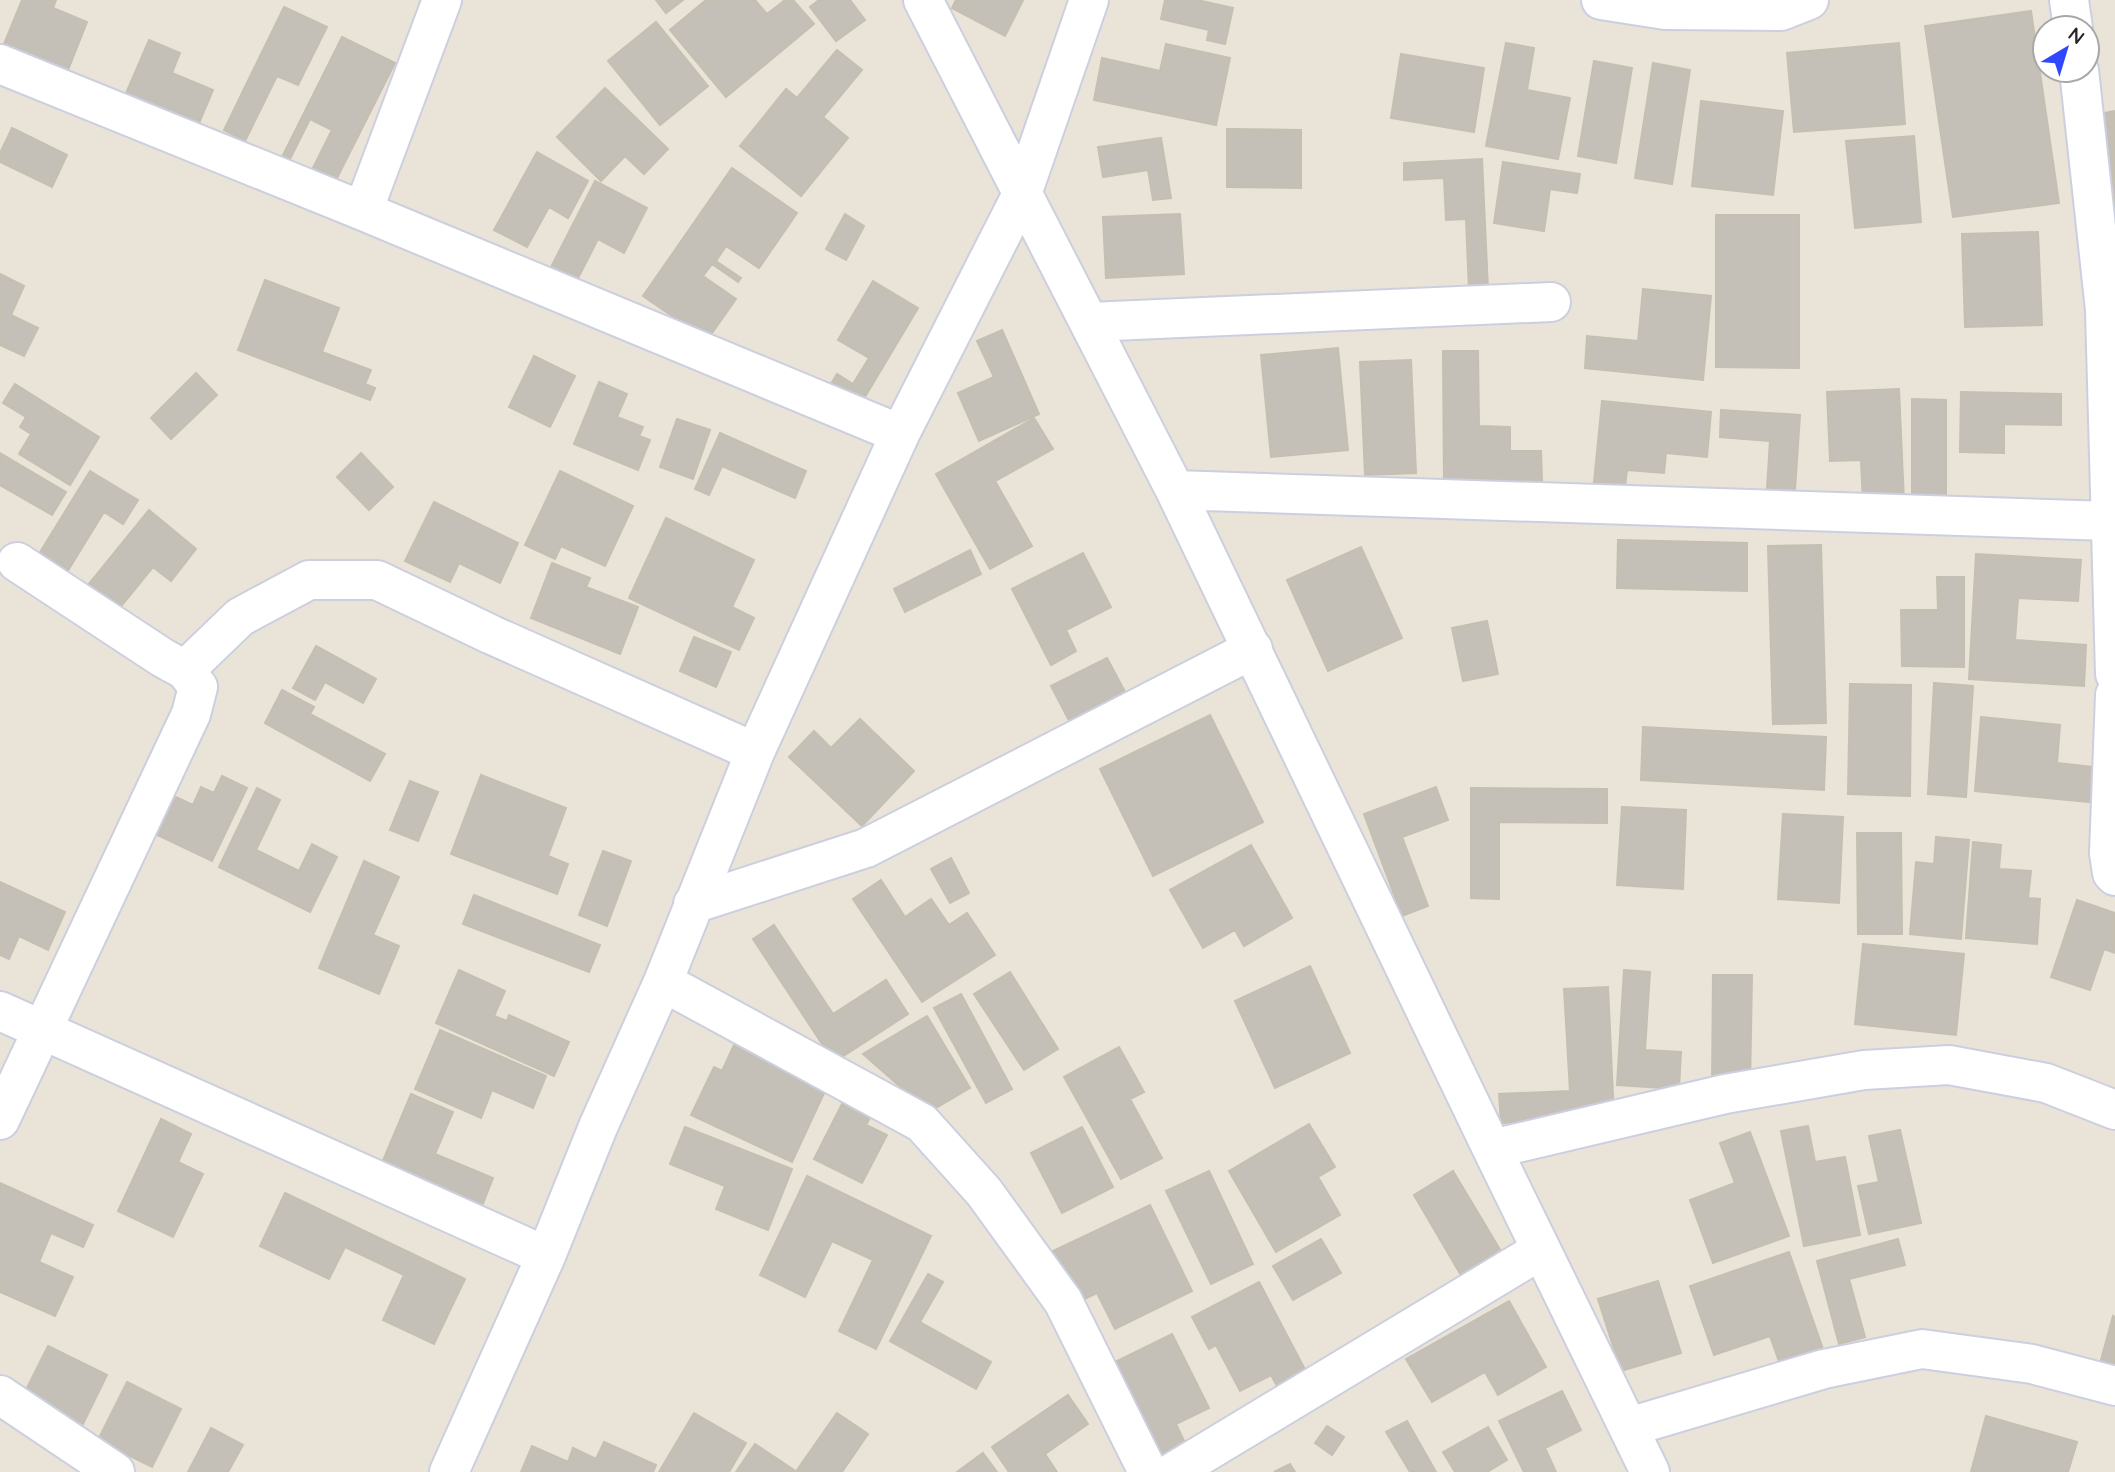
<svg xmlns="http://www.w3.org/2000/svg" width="2115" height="1472" font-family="Quicksand,sans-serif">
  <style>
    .building { fill: #c5c0b7; stroke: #c5bfb1; stroke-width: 2 }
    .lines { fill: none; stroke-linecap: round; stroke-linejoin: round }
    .minor-casing { stroke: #cccfe0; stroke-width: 42 }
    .minor { stroke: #fff; stroke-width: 38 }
  </style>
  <rect width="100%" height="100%" fill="#eae3d7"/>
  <path class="building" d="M22,0H56L53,8L87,22L66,75L2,49Z
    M656,0H683L666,13Z
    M706,0H755L767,14L785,0H793L814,24L726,97L670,30Z
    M819,0H850L865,20L836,41L810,7Z
    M956,0H1023L1005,36L952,8Z
    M1165,0H1197L1233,8L1225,44L1207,40L1209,30L1161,19Z
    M284,7L327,27L298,85L277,76L245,141L224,130Z
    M2031,11L2059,203L1953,217L1925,26Z
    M656,22L708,86L660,125L608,61Z
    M342,37L395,63L331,190L308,178L332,130L310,119L288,163L281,159Z
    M149,40L180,53L172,73L213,90L197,128L124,98Z
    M1506,43L1534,48L1527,90L1570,98L1558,159L1486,146Z
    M1899,43L1905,124L1794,132L1787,53Z
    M1166,44L1230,58L1216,125L1094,100L1102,58L1160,71Z
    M837,50L862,70L823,117L848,138L801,196L740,146L786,89L797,98Z
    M1401,54L1484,68L1474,132L1391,118Z
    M1594,61L1632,68L1616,163L1578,156Z
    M1653,63L1690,70L1672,184L1635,178Z
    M605,88L668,149L644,174L625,156L601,181L557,137Z
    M1701,101L1783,111L1773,195L1692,186Z
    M2115,111V223L2108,224L2088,116Z
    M12,128L67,155L52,187L0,162V153Z
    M1227,129L1301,130V188L1227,187Z
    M1914,136L1921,222L1855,228L1846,141Z
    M1161,138L1171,198L1153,200L1148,170L1103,177L1098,147Z
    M537,152L588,181L568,218L549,207L527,247L494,230Z
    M1482,159L1488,290L1469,291L1466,219L1446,220L1444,178L1404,180V163Z
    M1503,162L1580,174L1577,193L1550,189L1544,231L1494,223Z
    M732,168L797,213L759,268L726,246L716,261L741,278L738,282L712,264L703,276L736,299L707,340L643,296Z
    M595,181L647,208L624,253L598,239L573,288L547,275Z
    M845,214L864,226L846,260L826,249Z
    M1180,214L1184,274L1106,278L1103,217Z
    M1716,215H1799V368L1716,367Z
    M2038,232L2042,325L1965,327L1962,234Z
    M0,274L24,286L11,315L38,328L24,356L0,345Z
    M265,280L339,308L322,352L371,370L365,384L375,388L370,400L238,350Z
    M873,281L918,308L859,407L828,389L837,374L853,384L869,358L838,340Z
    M1643,289L1711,296L1703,380L1585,368L1587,336L1638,341Z
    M1002,330L1039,414L979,441L958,393L994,377L977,341Z
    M1338,348L1348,450L1271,457L1261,355Z
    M1443,351H1478L1479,426L1510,427V451H1541L1542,481L1444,482Z
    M534,356L575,376L550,427L509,407Z
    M1411,360L1416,473L1365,475L1360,362Z
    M196,373L217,395L171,439L151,418Z
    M599,382L627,394L617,417L643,427L639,436L650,440L638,470L574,444Z
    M15,384L99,437L70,485L19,454L31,434L20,427L26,417L3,403Z
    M1899,389L1904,502L1863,504L1861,460L1830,461L1827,392Z
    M1961,392L2061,394V425L2004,424V453L1960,452Z
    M1912,399L1946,400V500H1912Z
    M1602,401L1711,412L1707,457L1666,453L1664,473L1627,470L1624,495L1593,492Z
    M1721,410L1800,415L1795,490L1767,488L1770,441L1720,437Z
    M1034,418L1053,449L995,481L1032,546L990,569L936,474Z
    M677,419L710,430L693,479L660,467Z
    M720,433L806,471L795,498L722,466L709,495L695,489Z
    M0,453L66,492L52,515L0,485Z
    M361,453L393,487L369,510L337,477Z
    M90,471L138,500L123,524L104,512L67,572L39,554Z
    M560,471L633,506L605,566L561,546L555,559L525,545Z
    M434,502L518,543L500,583L459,563L450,582L405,561Z
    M149,510L196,549L171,581L153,567L109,621L79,596Z
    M666,518L754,560L732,607L754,618L739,650L629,598Z
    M1618,540L1747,543V591L1617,588Z
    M1821,545L1826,723L1773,724L1768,546Z
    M1361,547L1402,638L1328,671L1287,580Z
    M970,550L981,574L905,612L894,589Z
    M1083,553L1111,607L1066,630L1076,651L1051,665L1012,589Z
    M1976,554L2081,560L2078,601L2018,598L2015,640L2086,645L2084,686L1969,679Z
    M552,563L590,578L586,587L638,607L620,654L531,618Z
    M1937,577H1964V667L1902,666L1901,610H1938Z
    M1487,621L1498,674L1463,681L1452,628Z
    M694,637L731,652L716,687L680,671Z
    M316,646L376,679L363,703L325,682L315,700L293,688Z
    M1107,658L1131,703L1075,732L1051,686Z
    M1934,683L1973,686L1966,797L1928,794Z
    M1850,684L1911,685L1910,796L1848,794Z
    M282,690L314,707L310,714L385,754L370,781L265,723Z
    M1210,715L1263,822L1153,876L1100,769Z
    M1981,717L2060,725L2057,763L2101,768L2098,803L1975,791Z
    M860,719L914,771L862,826L789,757L814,731L831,748Z
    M1643,727L1826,737L1824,790L1641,780Z
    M481,775L566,808L548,856L568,864L557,894L451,854Z
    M222,776L247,788L212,861L147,830L165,792L193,805L201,787L214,793Z
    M410,781L438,792L418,841L390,830Z
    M1436,787L1448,820L1402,837L1428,906L1402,916L1364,814Z
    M257,788L280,800L256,850L299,871L312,844L337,857L310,912L219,867Z
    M1471,788L1607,789V823L1499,822V899L1471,898Z
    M1622,807L1686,810L1683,889L1617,885Z
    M1783,814L1843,817L1839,903L1778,899Z
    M1857,833H1901L1902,934H1858Z
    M1936,837L1969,840L1961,939L1910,934L1916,862L1934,864Z
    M1973,842L2001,845L1999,869L2031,871L2028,898L2040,899L2037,944L1966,938Z
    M1251,845L1292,918L1244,946L1235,930L1203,948L1170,890Z
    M603,851L631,861L607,926L579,915Z
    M951,858L969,893L950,903L931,869Z
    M364,861L399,877L373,935L399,946L379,994L319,968Z
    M881,880L905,917L931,899L949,925L967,913L995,955L922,1002L853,899Z
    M0,882L65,912L48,950L19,936L9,959L0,955Z
    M474,895L600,945L589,972L463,924Z
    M2077,900L2115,913V953L2104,949L2090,990L2051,977Z
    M774,925L833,1014L886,980L908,1014L834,1062L753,939Z
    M1863,944L1964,954L1956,1035L1855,1024Z
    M1310,966L1350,1053L1275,1088L1235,1001Z
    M459,970L505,991L494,1016L507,1021L509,1015L569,1042L554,1076L436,1023Z
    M1624,970L1650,972L1645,1050L1681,1052L1679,1089L1617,1085Z
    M1010,972L1058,1049L1024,1070L974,994Z
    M1713,975H1752L1750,1087L1712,1086Z
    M1608,987L1614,1118L1501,1123L1499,1094L1570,1091L1564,989Z
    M961,994L1012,1089L986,1103L934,1008Z
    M927,1016L970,1088L929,1112L863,1054Z
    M440,1030L546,1076L533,1108L492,1090L481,1118L415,1089Z
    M734,1045L826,1089L792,1162L691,1115L714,1067L722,1071Z
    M1119,1047L1144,1092L1130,1099L1162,1158L1121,1179L1064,1077Z
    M411,1094L453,1112L435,1154L493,1178L482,1206L382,1163Z
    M844,1100L872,1114L866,1125L887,1135L862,1183L814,1159Z
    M161,1119L191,1134L178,1162L203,1174L173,1237L118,1211Z
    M1309,1124L1335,1167L1318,1177L1340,1215L1276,1252L1229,1171Z
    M1808,1126L1815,1162L1845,1157L1860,1235L1804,1246L1781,1131Z
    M685,1127L792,1169L768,1230L716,1209L725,1186L670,1164Z
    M1082,1127L1113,1187L1062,1213L1031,1153Z
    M1900,1130L1921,1223L1869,1234L1858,1186L1879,1182L1869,1136Z
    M1750,1132L1789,1236L1713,1263L1690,1200L1735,1183L1720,1143Z
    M1209,1171L1253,1264L1211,1284L1166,1191Z
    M1453,1171L1502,1253L1462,1277L1414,1195Z
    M807,1176L931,1236L876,1349L839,1331L873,1260L832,1241L805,1297L760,1275Z
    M0,1183L93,1225L83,1247L51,1233L39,1262L73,1277L55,1316L0,1292Z
    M285,1193L465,1279L434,1344L383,1320L404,1275L345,1247L329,1279L260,1246Z
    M1150,1205L1192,1291L1115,1329L1097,1293L1076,1303L1051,1252Z
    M1321,1239L1341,1273L1293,1300L1273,1266Z
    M1898,1239L1905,1265L1849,1279L1865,1337L1839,1344L1817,1261Z
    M1789,1252L1824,1352L1781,1367L1770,1336L1714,1355L1690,1286Z
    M928,1274L943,1282L920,1322L991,1362L976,1389L890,1341Z
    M1658,1281L1681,1353L1621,1371L1598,1299Z
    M1259,1282L1311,1381L1282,1395L1271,1375L1240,1391L1216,1345L1209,1349L1192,1317Z
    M1509,1301L1546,1367L1498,1395L1485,1372L1432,1402L1406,1359Z
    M2113,1316L2115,1317V1376L2098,1371Z
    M1172,1334L1209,1408L1176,1424L1187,1447L1158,1462L1109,1365Z
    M48,1346L107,1375L83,1424L24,1394Z
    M127,1382L181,1409L152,1467L98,1440Z
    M1562,1391L1581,1430L1545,1448L1556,1472H1524L1499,1421Z
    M1068,1395L1088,1424L1045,1454L1057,1472H1009L992,1447Z
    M694,1413L746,1443L729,1472H659Z
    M837,1413L868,1434L842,1472H801L797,1470Z
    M1986,1416L2077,1442L2068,1472H1971Z
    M1407,1421L1436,1472H1410L1386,1432Z
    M1327,1426L1344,1437L1332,1455L1315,1443Z
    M1488,1427L1507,1460L1487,1472H1455L1443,1452Z
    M211,1428L243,1445L228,1472H188Z
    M604,1442L656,1465L653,1472H521L532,1446L568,1462L573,1448L596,1459Z
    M755,1444L797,1472H736Z
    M983,1453L997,1472H957Z
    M1290,1464L1295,1472H1274Z"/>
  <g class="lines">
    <g class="minor-casing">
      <path id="minor" d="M923,0L1175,490L1492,1149L1650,1472
        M1601,0L1665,10L1781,11L1809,0
        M2069,0L2073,28
        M0,64L363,211L900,434
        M2079,70L2105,310L2115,674
        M363,211L442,0
        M1089,322L1551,302
        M1175,490L2110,521
        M185,670L240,617L309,580H377L492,635L755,752
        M2115,695L2109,853L2112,873L2115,876
        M693,904L866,848L1253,649
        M663,982L922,1123L984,1192L1063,1301L1148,1472
        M0,1011L546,1256
        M0,1120L191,714L198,687L185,670L163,658L17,562
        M1492,1149L1725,1094L1864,1070L1949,1065L2046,1083L2115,1110
        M0,1395L115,1472
        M1629,1427L1824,1369L1922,1349L2032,1364L2115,1386
        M449,1472L546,1256L598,1127L663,982L755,752L900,434L1022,194L1089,0
        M1173,1472L1541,1250"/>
    </g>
    <use href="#minor" class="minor"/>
  </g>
  <g transform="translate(2066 49) rotate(38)"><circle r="33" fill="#ffffff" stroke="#a8a8a8" stroke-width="2"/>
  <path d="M0-5L12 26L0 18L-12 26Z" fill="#3147fd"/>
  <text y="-10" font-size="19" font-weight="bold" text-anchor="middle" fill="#262626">N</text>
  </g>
</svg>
